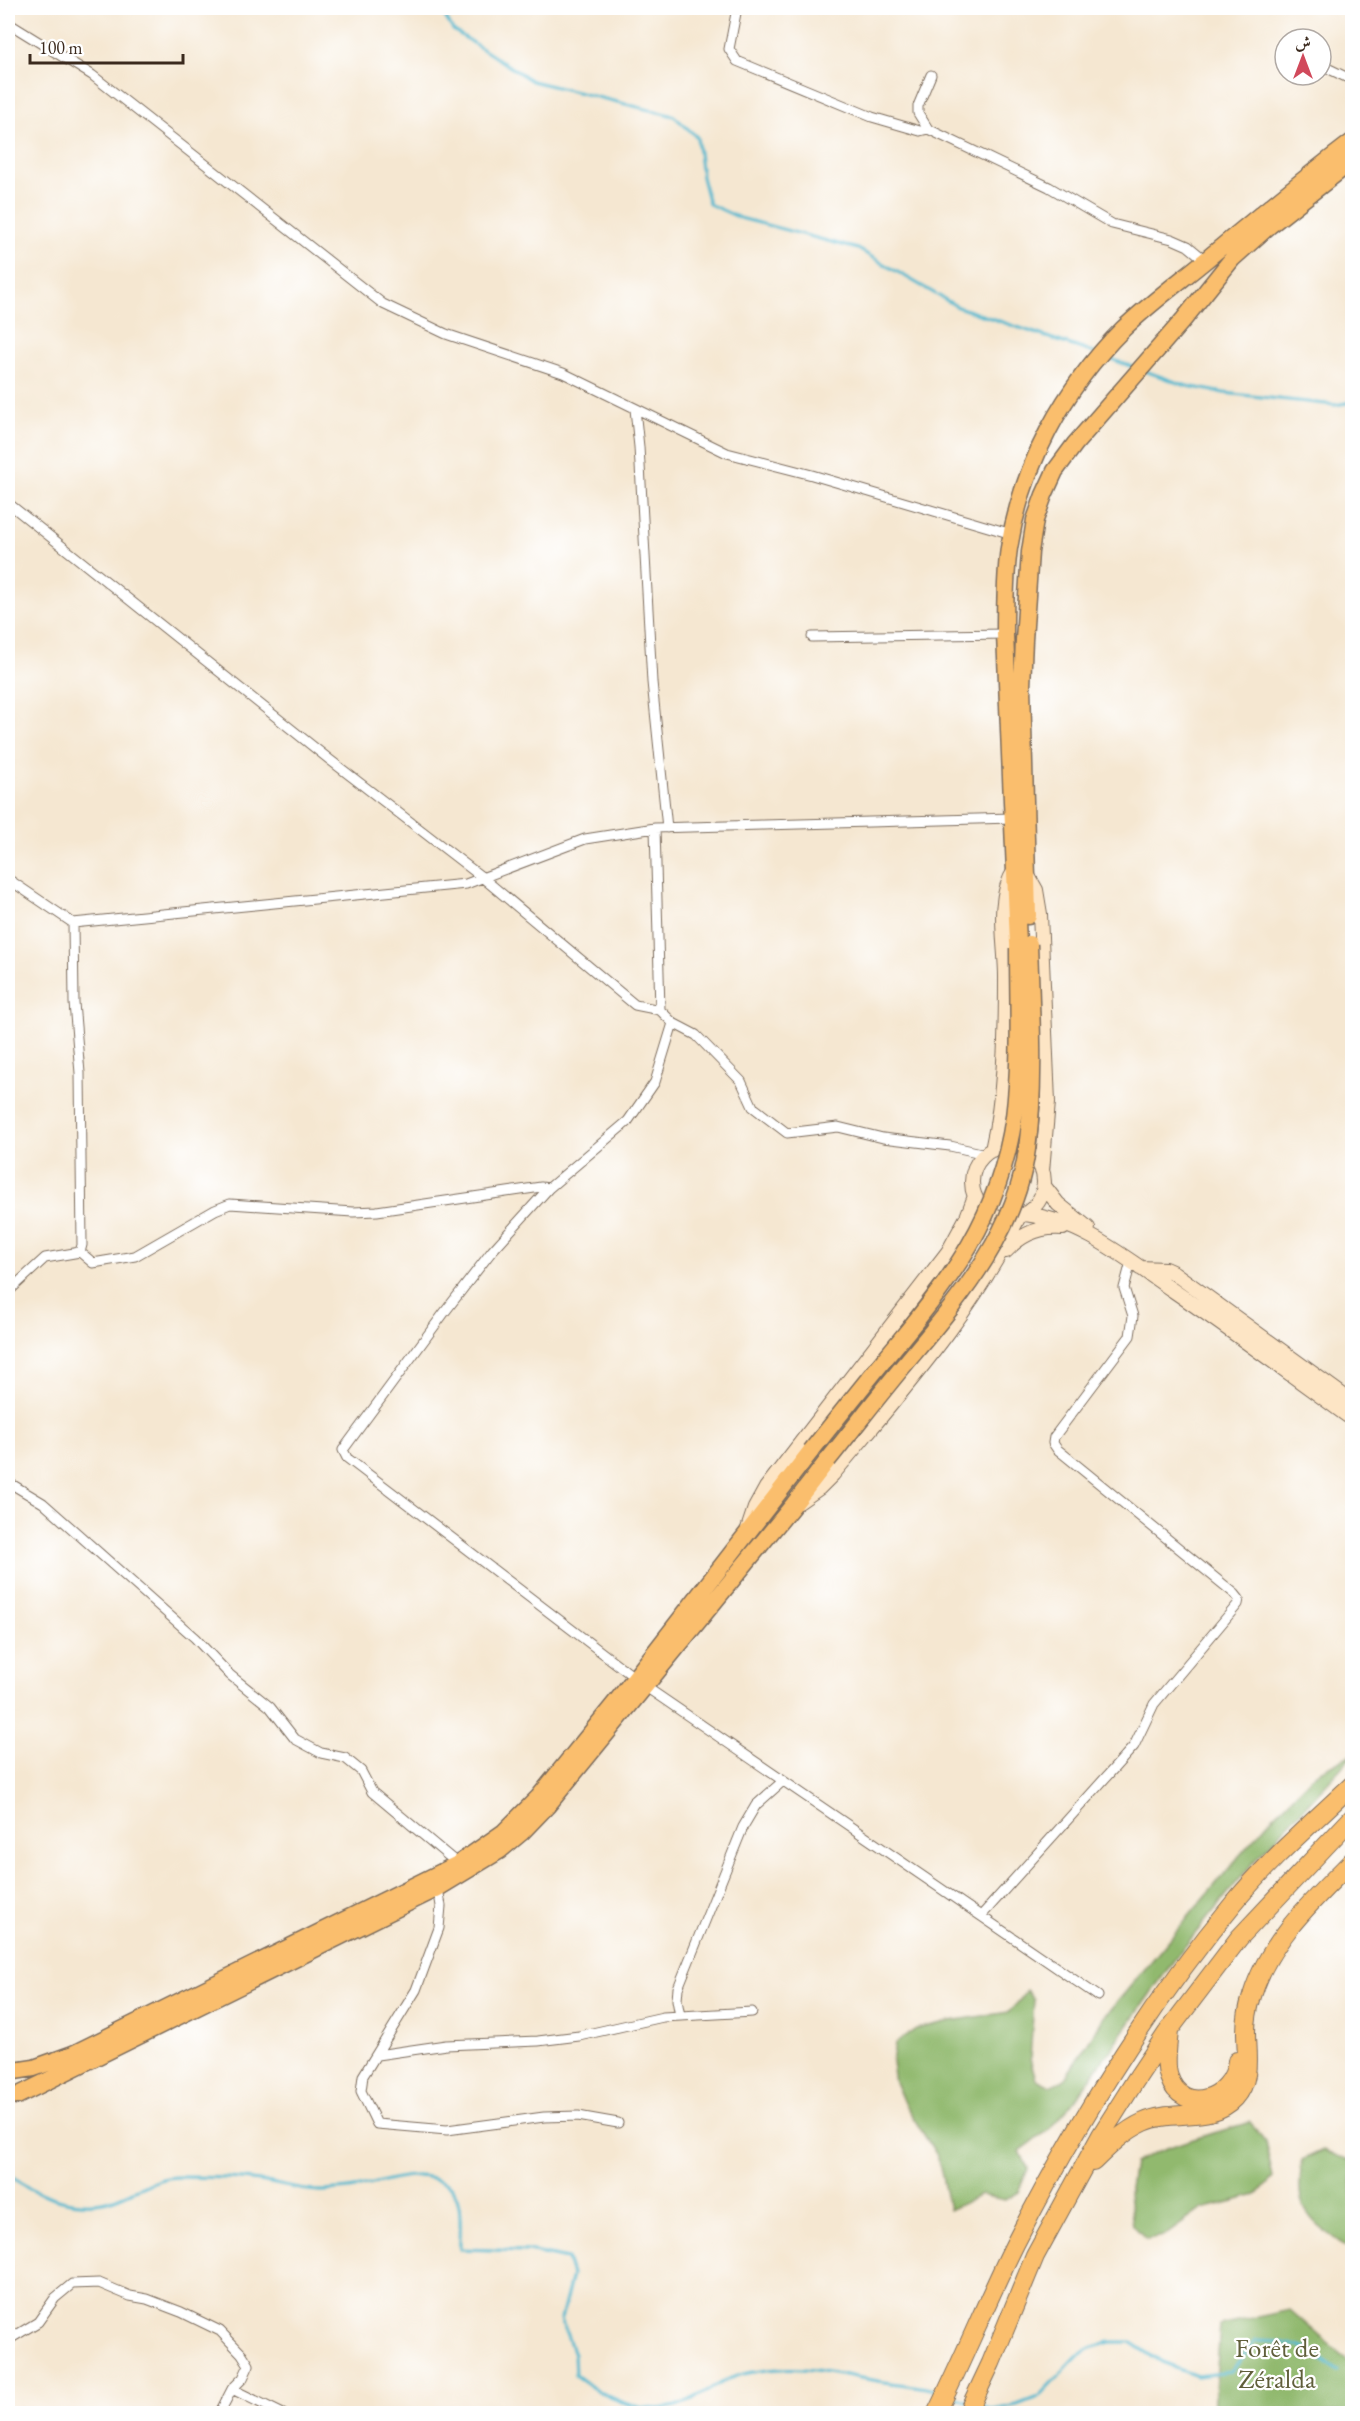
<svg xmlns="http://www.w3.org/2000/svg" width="1360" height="2421" font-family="'EB Garamond',Amiri,serif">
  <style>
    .forest { fill: #91b96e; stroke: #667246; stroke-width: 1.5 }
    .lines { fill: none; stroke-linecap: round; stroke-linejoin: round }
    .stream { stroke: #51b8cf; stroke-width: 3 }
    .minor-casing { stroke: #7c6c5d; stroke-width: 11 }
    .secondary-casing { stroke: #7c6c5d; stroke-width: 16 }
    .trunk-casing { stroke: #7c6c5d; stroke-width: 19 }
    .motorway-casing { stroke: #7c6c5d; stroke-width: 20 }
    .minor { stroke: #fff; stroke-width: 9 }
    .secondary { stroke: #fde5c5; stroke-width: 14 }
    .trunk { stroke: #fabe6d; stroke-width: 16 }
    .motorway { stroke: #fabe6d; stroke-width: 18 }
    .trunk-bridge-casing { stroke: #7c6c5d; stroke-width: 19; stroke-linecap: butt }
    .trunk-bridge { stroke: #fabe6d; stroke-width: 16 }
    .labels { text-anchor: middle; stroke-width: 4.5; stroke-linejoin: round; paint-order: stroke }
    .park-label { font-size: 27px; fill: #605f3b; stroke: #fff }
  </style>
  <rect width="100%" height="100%" fill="#fff"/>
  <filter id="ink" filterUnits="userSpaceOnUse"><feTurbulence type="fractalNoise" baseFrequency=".0167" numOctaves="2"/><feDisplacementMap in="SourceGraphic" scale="12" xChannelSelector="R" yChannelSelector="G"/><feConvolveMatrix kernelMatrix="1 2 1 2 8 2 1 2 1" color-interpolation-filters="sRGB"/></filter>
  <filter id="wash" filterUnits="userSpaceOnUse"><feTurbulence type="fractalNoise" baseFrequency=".008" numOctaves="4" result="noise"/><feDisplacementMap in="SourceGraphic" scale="24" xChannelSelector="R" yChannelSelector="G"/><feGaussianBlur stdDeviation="1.35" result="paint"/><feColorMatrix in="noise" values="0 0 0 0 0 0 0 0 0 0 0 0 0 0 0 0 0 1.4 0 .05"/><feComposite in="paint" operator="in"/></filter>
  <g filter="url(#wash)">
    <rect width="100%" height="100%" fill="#f5e7d1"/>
    <path class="forest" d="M1352,1754V1756L1251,1865L1177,1956L1073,2103L1051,2128L1020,2151L1028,2169L1018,2192L1005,2200L981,2195L949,2210L938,2157L904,2103L895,2082L892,2062L895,2044L916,2029L950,2021L1009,2012L1020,2000L1026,1990L1034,2000L1030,2059L1036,2079L1051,2086L1064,2080L1103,2019L1266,1824L1316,1773Z
      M1250,2122L1265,2141L1273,2178L1257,2195L1202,2209L1164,2236L1146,2239L1133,2225L1129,2194L1134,2163C1170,2143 1210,2135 1250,2122Z
      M1323,2150L1352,2162V2251C1336,2239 1313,2226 1304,2207C1297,2194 1301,2174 1302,2160Z
      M1290,2310L1352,2364V2413H1214L1220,2325Z"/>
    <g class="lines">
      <path class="stream" d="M440,8L453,30L532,81L674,116L697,137L702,177L709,204L740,218L858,249L958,307L1094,353
        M1106,357L1133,367
        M1145,371L1187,386L1224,393L1335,405L1352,402
        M8,2174C36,2196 78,2211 114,2199C135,2192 155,2177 178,2177C202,2177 228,2177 251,2180C275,2182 299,2192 323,2191C333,2190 345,2190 355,2188C384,2182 420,2166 448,2185C465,2196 459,2231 460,2249L528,2251L567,2259L572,2275L561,2319L574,2354L575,2375C600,2396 643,2416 676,2406C695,2400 712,2387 729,2379C743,2373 764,2370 779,2369C812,2366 845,2376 878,2381C899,2385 921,2385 941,2392
        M953,2396L967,2401
        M978,2405L993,2410L1017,2405L1038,2397L1077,2356L1091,2348L1110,2342H1130L1162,2363L1197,2376L1231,2372L1255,2341C1296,2341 1306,2347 1338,2371"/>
    </g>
  </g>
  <g filter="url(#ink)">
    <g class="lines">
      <g class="minor-casing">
        <path id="minor" d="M737,8L729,49L737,61L872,117L920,131L928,129
          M8,23L92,75L383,304L446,334L563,373L727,453L812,475L1012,534
          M1321,65L1352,80
          M931,75L918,106V113L928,129L1049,187L1112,224L1172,239L1188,246L1205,260
          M635,409L639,447L652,682L667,828
          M8,503L330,760L483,878L635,1005L660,1010L673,1023L696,1035L741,1081L753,1107L787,1133L838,1127L883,1138L950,1146L986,1154
          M812,637L1005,634
          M655,828L660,1010
          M8,879L73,923L466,884L585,839L655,828L1012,818
          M73,923L74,1003L80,1073L82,1245L80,1252
          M8,1292L45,1258L80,1252L93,1263L135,1256L215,1210L230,1204L353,1212L377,1211L541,1187L549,1188
          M8,1482L43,1503L195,1638L230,1675L270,1707L295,1739L321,1753L345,1758L361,1771L372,1792L458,1864
          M634,1677L347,1458L343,1450L444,1313L492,1251L549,1188L628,1121L655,1082L673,1023
          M646,1687L1098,1996
          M438,1888L441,1906L439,1928L416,1990L363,2076L361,2091L377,2124L447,2130L544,2117L578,2116L618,2123
          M981,1916L1134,1746L1154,1704L1238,1604L1239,1599L1235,1594L1057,1449L1053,1443L1054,1437L1130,1336L1133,1316L1124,1288L1131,1262
          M680,2016L677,2000L678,1988L743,1827L756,1805L783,1781
          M377,2055L446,2045L538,2041L579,2036L663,2017L752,2012
          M8,2340L38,2322L55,2298L72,2284L99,2283L130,2296L147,2299L181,2312L220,2331L242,2354L249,2365L243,2378L232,2389L219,2414
          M232,2389L283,2414"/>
      </g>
      <g class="secondary-casing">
        <path id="secondary" d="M1028,876L1036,890L1040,914L1048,1102L1042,1171
          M972 1182a36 36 0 1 1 72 0a36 36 0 1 1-72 0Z
          M992,1150C1005,1094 1006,1034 1006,977C1006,943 995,899 1015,870
          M1044,1186L1058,1204L1088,1228
          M1025,1214C1082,1221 1128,1260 1174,1291C1234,1332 1293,1376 1352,1419
          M1006,1251C1021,1234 1040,1226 1063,1228
          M1140,1268L1165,1269L1174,1273L1352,1402
          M799,1502L819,1488L833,1474C900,1393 974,1312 1019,1216
          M748,1529L755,1508L766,1488L948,1252L967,1217L975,1196"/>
      </g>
      <g class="trunk-casing">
        <path id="trunk" d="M1028,916L1022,686L1024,640L1030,552L1035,520L1044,495L1055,471L1075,444L1184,319L1232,259L1269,226L1352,161
          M1018,944L1005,634C1005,605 1005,576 1009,548C1022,465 1064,388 1123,329C1149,304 1179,282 1207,259C1255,219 1303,179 1352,142
          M8,2072L34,2068L73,2054L458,1864L504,1832L538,1798L620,1697L811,1451
          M17,2096L438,1888L499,1851L522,1832L547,1806L794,1504L828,1460"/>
      </g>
      <g class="motorway-casing">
        <path id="motorway" d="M1169,2030C1168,2045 1164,2064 1169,2077C1182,2116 1233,2100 1237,2061
          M1093,2162C1108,2147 1124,2131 1144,2122C1172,2109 1212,2123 1235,2098C1252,2079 1246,2055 1246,2032C1246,2020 1248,2008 1252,1996C1268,1942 1313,1900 1352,1861
          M936,2414C964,2358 987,2300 1015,2244C1076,2124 1147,2008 1233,1904C1268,1861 1312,1823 1352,1785
          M967,2414L991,2363L1035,2256L1101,2135L1135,2081L1169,2030L1239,1938L1352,1818"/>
      </g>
      <use href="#minor" class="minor"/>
      <use href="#secondary" class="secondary"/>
      <use href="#trunk" class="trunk"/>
      <use href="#motorway" class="motorway"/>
      <g class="trunk-bridge-casing">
        <path id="trunk-bridge" d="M811,1451C837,1418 862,1387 888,1355C952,1278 999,1219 1014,1117C1021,1062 1018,1004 1018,948
          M828,1460C854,1428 879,1395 905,1364C958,1300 1016,1234 1027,1149C1036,1084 1031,1009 1029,944"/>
      </g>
      <use href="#trunk-bridge" class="trunk-bridge"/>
    </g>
  </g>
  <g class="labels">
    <g class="park-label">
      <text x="1277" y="2357">Forêt de<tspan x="1277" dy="31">Zéralda</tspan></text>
    </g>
  </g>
  <rect width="1360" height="2421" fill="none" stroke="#fff" stroke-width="30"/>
  <g transform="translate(1303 57)"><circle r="28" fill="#ffffff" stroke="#b1aaa5" stroke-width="1.5"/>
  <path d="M0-4.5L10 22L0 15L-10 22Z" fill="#d1495b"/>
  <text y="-9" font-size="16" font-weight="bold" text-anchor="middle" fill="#3b2a1e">ش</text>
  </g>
  <path d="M30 54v9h153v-9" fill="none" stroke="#3b2a1e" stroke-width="3"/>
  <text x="39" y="54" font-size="18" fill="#3b2a1e" stroke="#ffffff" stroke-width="4.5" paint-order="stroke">100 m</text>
</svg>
